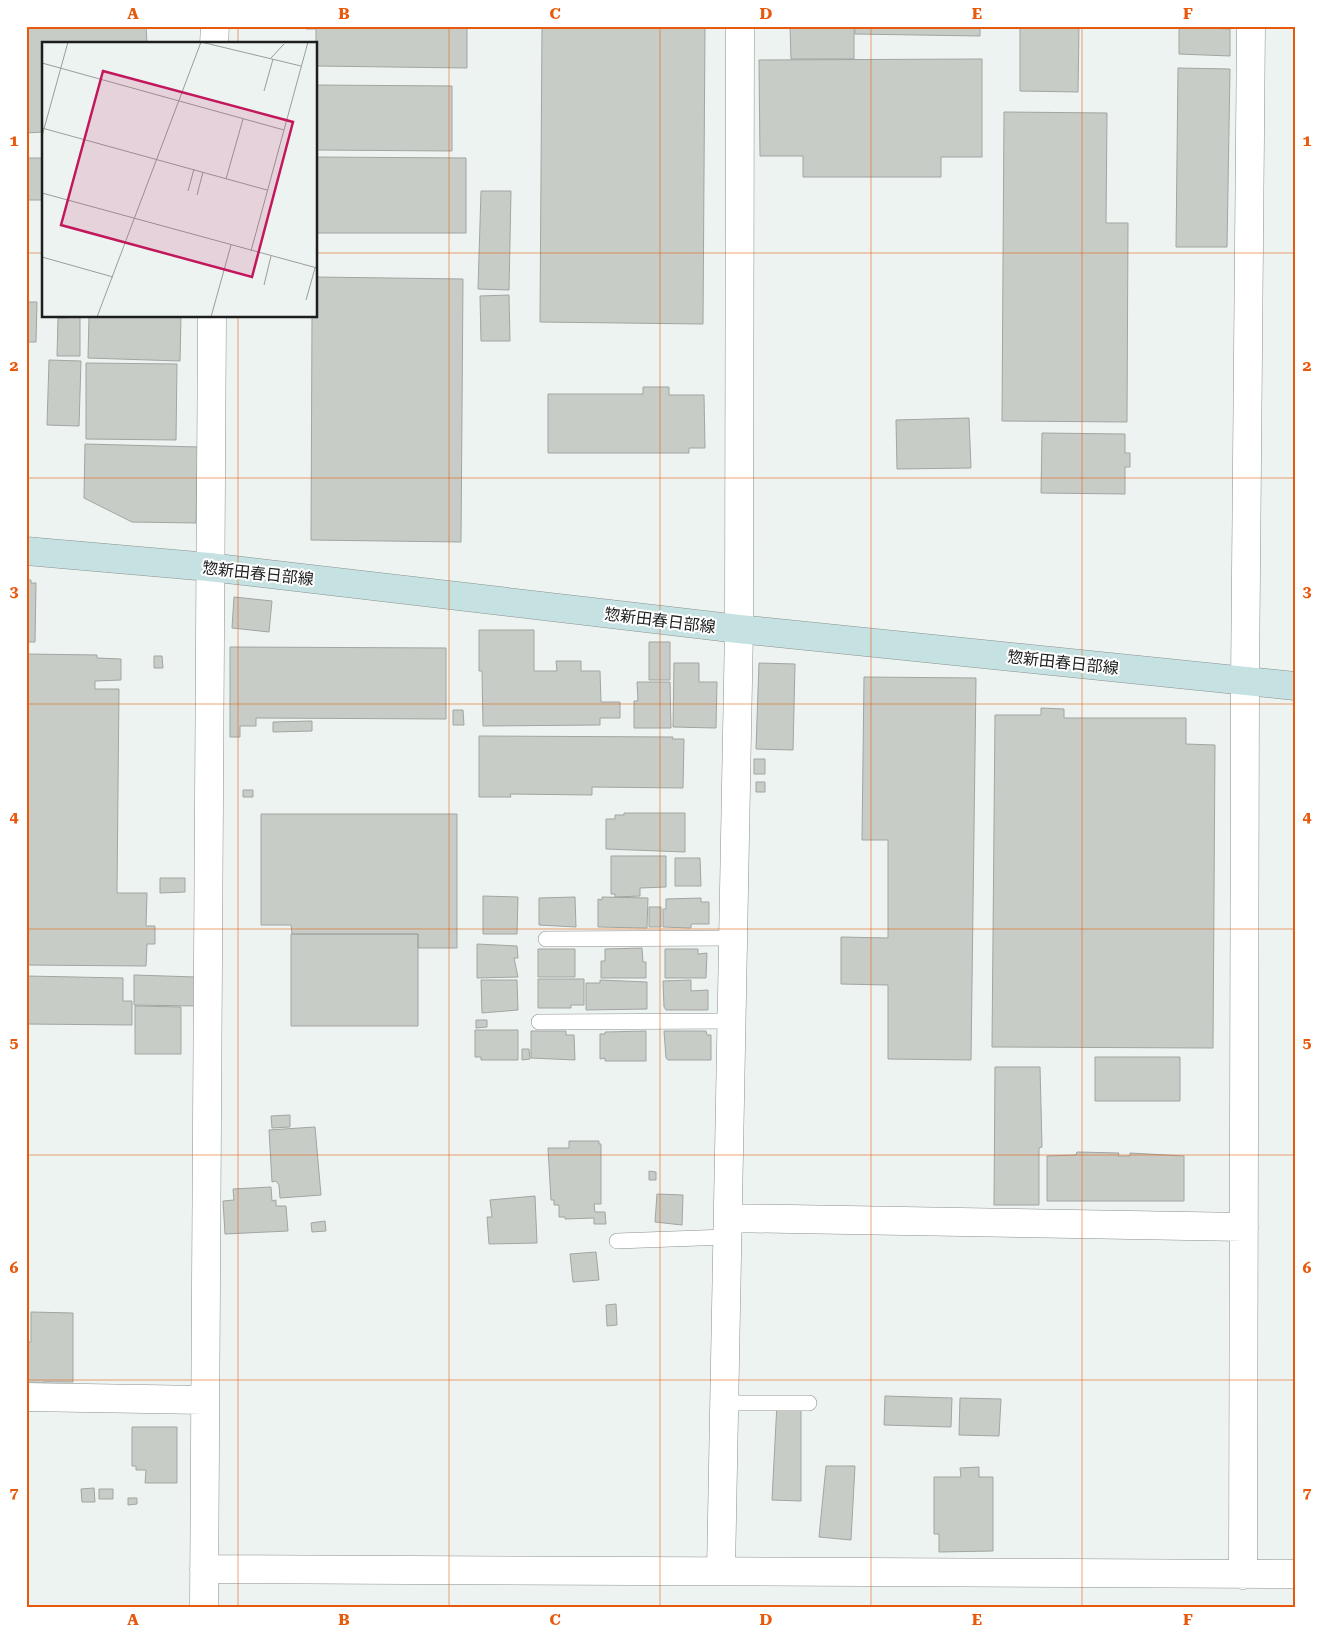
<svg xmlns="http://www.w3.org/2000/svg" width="1321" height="1633" font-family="'Roboto Serif','Noto Sans JP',serif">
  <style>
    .building { fill: #c8ccc7; stroke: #a2a5a1 }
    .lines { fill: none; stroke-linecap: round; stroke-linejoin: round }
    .service-casing { stroke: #8b918e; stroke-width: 16 }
    .minor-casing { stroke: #8b918e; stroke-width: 29 }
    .secondary-casing { stroke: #8b918e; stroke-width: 29 }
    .service { stroke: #fff; stroke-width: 15 }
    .minor { stroke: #fff; stroke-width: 28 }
    .secondary { stroke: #c5e1e2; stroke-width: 28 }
    .grid { fill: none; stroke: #e8590c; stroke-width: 1; stroke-opacity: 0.55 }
    .labels { text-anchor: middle; stroke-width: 4; stroke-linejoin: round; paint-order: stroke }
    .street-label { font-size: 16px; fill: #1c1e1d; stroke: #fff }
    .inset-road { fill: none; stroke: #999e9c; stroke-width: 1 }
    .view { fill: #c2185b; fill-opacity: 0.15; stroke: #c2185b; stroke-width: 2.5 }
    .inset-edge { fill: none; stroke: #1c1e1d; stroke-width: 2.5 }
    .neatline { fill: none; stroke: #e8590c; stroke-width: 2 }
    .grid-label { font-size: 16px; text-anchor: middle; font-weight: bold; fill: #e8590c }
  </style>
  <rect width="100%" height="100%" fill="#edf3f1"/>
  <path class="building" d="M26,26H146L147,44H44V132L26,133Z
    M306,26H467V68L316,66V29H306Z
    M542,26H705L703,324L540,322Z
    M790,26H854V59H791Z
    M855,26H980V36L855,34Z
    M1020,26H1079L1078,92L1020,91Z
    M1179,27L1230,29V56L1179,54Z
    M982,59V157H941V177H803V156H760L759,60Z
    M1178,68L1230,69L1227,247H1176Z
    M316,85L452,86V151L316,150Z
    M1004,112L1107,113L1106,223H1128L1127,422L1002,421Z
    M316,157L466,158V233H316Z
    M26,158H44V200H26Z
    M481,191H511L509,290L478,289Z
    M316,277L463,279L461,542L311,540L312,316H316Z
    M509,295L510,341H481L480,296Z
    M26,302H37L36,342H26Z
    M66,316H80V356H57L58,318H67Z
    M89,316H181L180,361L88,358Z
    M49,360L81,361L79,426L47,425Z
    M86,363L177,364L176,440L86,439Z
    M643,387H669V395H704L705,448H689V453H548V394H643Z
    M969,418L971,468L897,469L896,420Z
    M1042,433L1125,434V453H1130V467H1125V494L1041,493Z
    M85,444L198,447L196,523L132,522L84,498Z
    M26,580H31V583H36L35,642H26Z
    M234,597L272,601L269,632L232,628Z
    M479,630H534V671H557L556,661H581V671H600L601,702H620V718H600V725L483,726L482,671H479Z
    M649,642H670V680H649Z
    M230,647L446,648V719L256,718V726H240V737H230Z
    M26,654L97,655V658L121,659V680L95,681V689H119L117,893H147L146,926H155V944H147L146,966L26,965Z
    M154,656H162L163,668H154Z
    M674,663H699V682H717L716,728L673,727Z
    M759,663L795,664L793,750L756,749Z
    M864,677L976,678L971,1060L888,1059V985L841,984V937L888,938V840H862Z
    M637,682H670L671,728H634V701H638Z
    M1041,708L1064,709V718H1186V744L1215,745L1213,1048L992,1047L995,715H1041Z
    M453,710H463L464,725H453Z
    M312,721V731L273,732V722Z
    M479,736L673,737L672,739H684L683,788L592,787V795L510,794L511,797H479Z
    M754,759H765V774H754Z
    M756,782H765V792H756Z
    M243,790H253V797H243Z
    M624,813H685V852L606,849V819H615V815H624Z
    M261,814H457V948H418V934H292L291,925H261Z
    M611,856H666V887L640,888V896L615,897V894H611Z
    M675,858H700L701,886H675Z
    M160,878H185V892L160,893Z
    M483,896L518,897L517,934H483Z
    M575,897L576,927L539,925V898Z
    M602,897L648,898L647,928L598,927V899L602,900Z
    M701,898V902H709V924H691V928L663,927V909H666V899Z
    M649,907H661V927H649Z
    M291,934H418V1026H291Z
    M477,944L517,946L518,958H514L518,977L477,978Z
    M642,948L643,962H646V978H601V961H605V949Z
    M538,949H575V977H538Z
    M665,949H698V954L707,953L706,978H665Z
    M134,975L196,977L195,1006L134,1005Z
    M26,976L123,978V1001H132V1025L26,1024Z
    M538,979H584V1005H571V1008H538Z
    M481,980H517L518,1010L482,1013Z
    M600,980L647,982V1009L586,1010V983H600Z
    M691,980V991L708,990V1010H666L664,1007L663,981Z
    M135,1006L181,1007V1054H135Z
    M476,1020H487V1027L476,1028Z
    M475,1030H518V1060H481V1057H475Z
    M531,1031H566V1035H574L575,1060L531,1058Z
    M646,1031V1061H605V1058L600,1059V1034H605V1032Z
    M664,1031H706L707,1035H711V1060H668L666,1058Z
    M522,1049H529L530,1059L522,1060Z
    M1095,1057H1180V1101H1095Z
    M995,1067H1040L1042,1147L1039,1148V1205H994Z
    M290,1115V1127L272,1128L271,1116Z
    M315,1127L321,1195L280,1198L279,1185L276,1181L272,1182L269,1130Z
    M569,1141H599V1144H601V1204H594L595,1212H605L606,1224H594V1218L565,1219V1217H559V1205H554V1200H551L548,1148H569Z
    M1077,1152L1119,1153L1118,1156H1130V1153L1184,1156V1201H1047V1156L1076,1155Z
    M649,1171L656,1172V1180H649Z
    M271,1187L272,1201L276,1200V1206H286L288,1231L225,1234L223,1201L234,1200L233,1189Z
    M657,1194L683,1195L682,1225L655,1222Z
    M535,1196L537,1243L489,1244L487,1217H492L490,1200Z
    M325,1221L326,1231L312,1232L311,1223Z
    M596,1252L599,1280L573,1282L570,1254Z
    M616,1304L617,1325L607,1326L606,1305Z
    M31,1312L73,1313V1382H44V1386L26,1385V1342H31Z
    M885,1396L952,1398L951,1427L884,1425Z
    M960,1398L1001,1399L999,1436L959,1435Z
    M777,1403H801V1501L772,1500Z
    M132,1427H177V1483H145L146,1470H136V1466H132Z
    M826,1466H855L851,1540L819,1537Z
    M979,1467V1477H993V1551L939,1552V1534H934V1477H961L960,1468Z
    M94,1488L95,1502H82L81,1489Z
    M99,1489H113V1499H99Z
    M128,1498H137V1504L128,1505Z"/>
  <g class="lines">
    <g class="service-casing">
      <path id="service" d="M546,939L733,938
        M539,1022L732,1021
        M617,1241L727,1237
        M724,1403H809"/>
    </g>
    <g class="minor-casing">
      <path id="minor" d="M214,44L215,26
        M728,1218L1244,1227
        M26,1397L204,1400
        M204,1569L1295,1574
        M721,1571L739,629L740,26
        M1243,1575L1245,681L1251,26
        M204,1607L212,316"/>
    </g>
    <g class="secondary-casing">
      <path id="secondary" d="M26,551L209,567L739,629L1295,686"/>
    </g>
    <use href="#service" class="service"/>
    <use href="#minor" class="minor"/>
    <use href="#secondary" class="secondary"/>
  </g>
  <path class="grid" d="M238,26V44M449,26V1607M660,26V1607M871,26V1607M1082,26V1607M26,253H44M316,253H1295M238,316V1607M26,478H1295M26,704H1295M26,929H1295M26,1155H1295M26,1380H1295"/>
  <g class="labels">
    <g class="street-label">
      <text transform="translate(258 573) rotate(6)" y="6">惣新田春日部線</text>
      <text transform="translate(660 620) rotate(7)" y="6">惣新田春日部線</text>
      <text transform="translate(1063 662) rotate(6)" y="6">惣新田春日部線</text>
    </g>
  </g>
  <g transform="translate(42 42)">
    <rect width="275" height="275" fill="#edf3f1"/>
    <path class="inset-road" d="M159,0L259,24M229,16L242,2M0,21L242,88M222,49L231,17M0,86L225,148M0,94L26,0M184,137L201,77M146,149L152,127M0,151L275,226M155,153L161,130M209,209L266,0M0,215L71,235M222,243L229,214M264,258L273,226M55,275L159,0M169,275L189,203"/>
    <path class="view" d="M61,29L251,80L210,235L19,183Z"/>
    <rect width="275" height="275" class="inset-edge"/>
  </g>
  <rect width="1321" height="1633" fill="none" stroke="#ffffff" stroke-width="55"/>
  <rect x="28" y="28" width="1266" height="1578" class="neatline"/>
  <g class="grid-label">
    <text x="133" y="19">A</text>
    <text x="344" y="19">B</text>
    <text x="555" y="19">C</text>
    <text x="766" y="19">D</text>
    <text x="977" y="19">E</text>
    <text x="1188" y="19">F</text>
    <text x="14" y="146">1</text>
    <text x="1307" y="146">1</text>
    <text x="14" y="371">2</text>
    <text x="1307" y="371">2</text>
    <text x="14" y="597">3</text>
    <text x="1307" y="597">3</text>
    <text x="14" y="822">4</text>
    <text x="1307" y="822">4</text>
    <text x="14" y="1048">5</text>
    <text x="1307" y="1048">5</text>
    <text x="14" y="1273">6</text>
    <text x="1307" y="1273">6</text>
    <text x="14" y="1498">7</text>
    <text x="1307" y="1498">7</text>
    <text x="133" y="1625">A</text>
    <text x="344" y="1625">B</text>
    <text x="555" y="1625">C</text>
    <text x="766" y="1625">D</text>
    <text x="977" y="1625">E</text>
    <text x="1188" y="1625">F</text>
  </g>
</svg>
